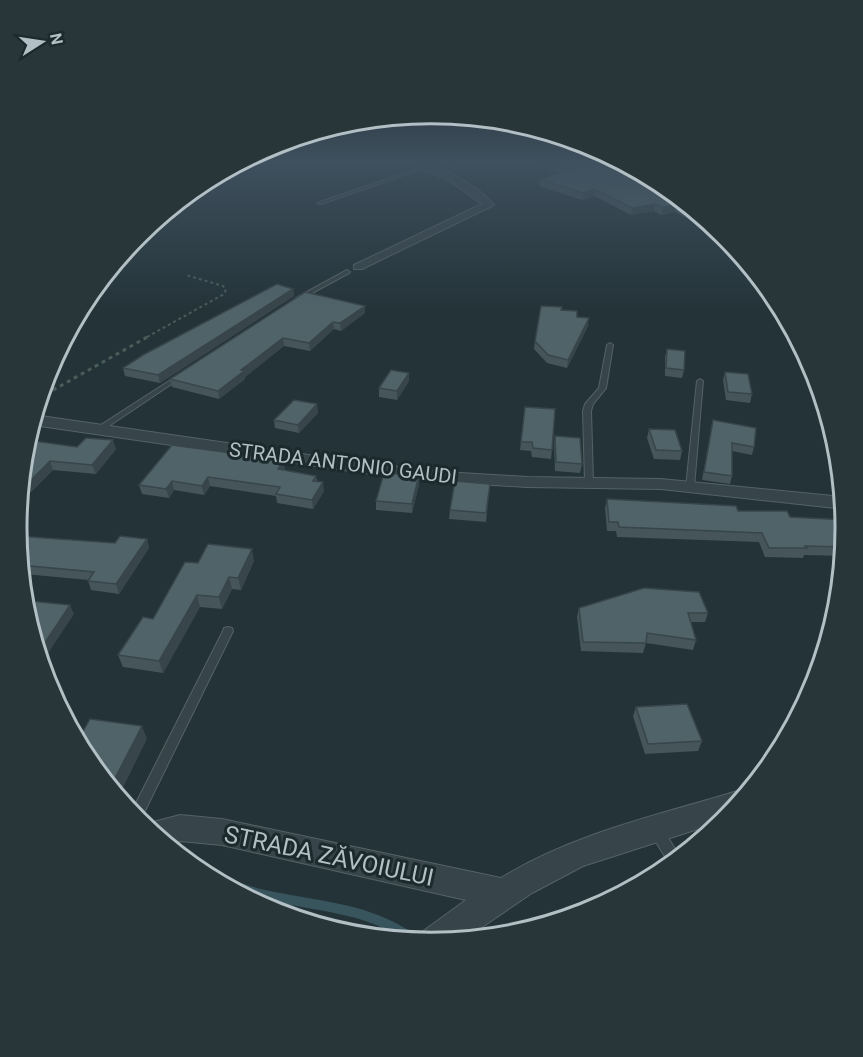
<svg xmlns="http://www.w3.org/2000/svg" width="863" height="1057" font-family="Roboto,sans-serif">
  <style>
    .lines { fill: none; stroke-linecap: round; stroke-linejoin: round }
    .stream { stroke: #38555e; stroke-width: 10 }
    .service-casing { stroke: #556266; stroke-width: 2 }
    .minor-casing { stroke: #556266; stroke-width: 2 }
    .path-far1 { stroke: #4a5c59; stroke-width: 2; stroke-dasharray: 3 3; stroke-linecap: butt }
    .path { stroke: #4a5c59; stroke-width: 3; stroke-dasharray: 4 4; stroke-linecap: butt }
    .service { fill: #374449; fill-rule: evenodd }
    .minor { fill: #374449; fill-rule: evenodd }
    .wall { fill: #45555a }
    .shaded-wall { fill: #38454a }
    .building { fill: #506369; stroke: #38454a; stroke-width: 1.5 }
    .labels { text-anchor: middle; stroke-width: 6; stroke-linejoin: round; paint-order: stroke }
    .street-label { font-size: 20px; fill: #b2bfc5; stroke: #1c292d }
    .near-street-label { font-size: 24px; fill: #b2bfc5; stroke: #1c292d }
    .rim { fill: none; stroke: #b2bfc5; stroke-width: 3 }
  </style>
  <rect width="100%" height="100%" fill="#233338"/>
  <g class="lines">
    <path class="stream" d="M200,873C219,879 237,888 256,893C314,907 367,905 417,942"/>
    <g class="service-casing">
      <path id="service" d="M425,166L428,167L321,204L317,203Z
        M347,270L350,272L349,273L301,299L296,298Z
        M610,343L613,345L606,388L593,404L591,411L593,482L589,485L585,482L583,411L585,404L599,388L607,345Z
        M180,374L182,375V377L100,432H97L93,430Z
        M700,379L703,381L694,487L690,490L686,487L697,381Z
        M228,627L232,628L233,631L139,823L131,813L223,631L224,628Z
        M656,825L661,827L681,858L671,866L649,831L651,827Z"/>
    </g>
    <g class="minor-casing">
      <path id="minor" d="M408,163C438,163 474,182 494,205L362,269H354V265L482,204L450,181Z
        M34,415L364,463L444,472L527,477L661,479L843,497L845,509L661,489L527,487L444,482L364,473L33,425Z
        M741,790L749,793L726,820L583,866L532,893L463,940L431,943L417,942L422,932L466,900L222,845L180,841L166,844L142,825L180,815L222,819L501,878C574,833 659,815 741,790Z"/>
    </g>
    <path class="path-far1" d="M147,337L224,294L226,289L223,286L186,275"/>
    <path class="path" d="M39,398L149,336"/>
    <use href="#service" class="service"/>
    <use href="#minor" class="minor"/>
  </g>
  <path class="wall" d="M436,163H472L454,168Z
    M528,163H623L662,184L725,235L729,240L675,212L661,215L654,211L631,215L594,196L582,200L539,186L540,179L560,173Z
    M293,289L294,296L160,383L125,376L123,368Z
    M305,292L365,313L341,331L334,329L310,351L284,346L245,377V379L219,399L172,387L170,379Z
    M561,310L577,317L588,326L567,368L547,363L534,349L535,341Z
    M667,349L684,370L682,378L665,376V357Z
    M725,372L752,394L750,403L726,400L723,380Z
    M409,373V381L397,400L379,397V388Z
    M317,404L318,413L299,433L275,428L274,420Z
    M525,407L552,450L551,459L532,457L531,451L520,450Z
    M713,420L754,447L752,455L732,451V476L730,484L702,480Z
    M649,429L682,451L680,460L654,459L647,438Z
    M555,436L582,464L580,473L555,471L554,444Z
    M172,445L285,469V470L316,476L317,481L324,491L313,509L277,503L276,496L210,486L204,495L174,490L169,498L142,494L139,485Z
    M25,447H77L116,449L96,474L53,470L31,492L20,490Z
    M419,484L412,513L376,510V501Z
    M490,484L486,522L449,519L450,510Z
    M607,499L738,511L790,517L846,529L844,556L804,555L803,558L765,557L759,542L617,537L616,531H607L605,508Z
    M17,536L115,543L147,539L149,548L119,594L91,590L88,580L24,574L23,571H21Z
    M254,561L241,590L232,589L222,609L200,607L163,673L123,667L118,655L153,619L198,563Z
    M579,608L708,613L705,622H691L696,640L693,650L646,643L643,653L581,651L577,617Z
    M636,707L702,741L698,751L645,754L633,716Z"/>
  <path class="shaded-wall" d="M454,163H472L454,168Z
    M595,189L594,196L582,200L583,193Z
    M655,204L654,211L631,215L632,208Z
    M677,205L675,212L661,215L662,207Z
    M293,289L294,296L160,383L158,375Z
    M365,306V313L341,331L340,323Z
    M589,318L588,326L567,368L568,360Z
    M333,322L334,329L310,351L309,343Z
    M283,338L284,346L245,377V379L219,399L218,391L241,370Z
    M409,373V381L397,400V391Z
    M317,404L318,413L299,433L298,425Z
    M113,440L116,449L96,474L92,465Z
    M284,460L285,469L280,478L278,469Z
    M50,461L53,470L31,492L28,483Z
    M419,475V484L412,513V504Z
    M208,477L210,486L204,495L202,486Z
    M172,481L174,490L169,498L166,489Z
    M323,482L324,491L313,509L312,500Z
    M147,539L149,548L119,594L116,584Z
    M252,549L254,561L241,590L238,578Z
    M229,577L232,589L222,609L219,597Z
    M197,595L200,607L163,673L159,661Z
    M70,605L74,614L41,664L38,653Z
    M142,726L147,739L118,798L110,788Z"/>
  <path class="building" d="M550,163H623L662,184L706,219L677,205L662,207L655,204L632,208L595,189L583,193L540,179L570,169Z
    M277,284L293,289L158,375L123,368L143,355Z
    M305,292L365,306L340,323L333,322L309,343L283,338L241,370L244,371L218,391L170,379Z
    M541,306L562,307L561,310L577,311V317L589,318L568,360L548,355L535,341Z
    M667,349L685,351L684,370L666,368Z
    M391,370L409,373L397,391L379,388Z
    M725,372L748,374L752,394L728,392Z
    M294,400L317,404L298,425L274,420Z
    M525,407L555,409L552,450L533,448L532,442H521Z
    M713,420L756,428L754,447L732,443V476L704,472Z
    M649,429L675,430L682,451L656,450Z
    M555,436L580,438L582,464L556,462Z
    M86,438L113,440L92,465L50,461L28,483L21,482L25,447L27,440L77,447Z
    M172,445L284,460L278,469L316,476L313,481L323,482L312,500L276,494L280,487L208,477L202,486L172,481L166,489L139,485Z
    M384,473L419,475L412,504L376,501Z
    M455,481L490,484L486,513L450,510Z
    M607,499L736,506L738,511H787L790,517L846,520V529L845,547L805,546L807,548H769L762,533L619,527L618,522H609Z
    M17,536L115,543L120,536L147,539L116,584L88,581L94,572L20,565L22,562L20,561Z
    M208,544L252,549L238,578L229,577L219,597L197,595L159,661L118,655L143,617L153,619L185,562L198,563Z
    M644,588L699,592L708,613H688L696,640L647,633L646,643L583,642L579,608Z
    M30,601L70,605L38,653L24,609Z
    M687,704L702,741L648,744L636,707Z
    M90,719L142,726L110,788L86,759L77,742Z"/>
  <linearGradient id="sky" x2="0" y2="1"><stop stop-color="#131c1f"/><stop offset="0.52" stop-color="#3f505e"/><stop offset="1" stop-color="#3f505e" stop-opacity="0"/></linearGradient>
  <rect width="863" height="311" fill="url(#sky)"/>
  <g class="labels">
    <g class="street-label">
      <text transform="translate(343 463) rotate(7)" y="7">STRADA ANTONIO GAUDI</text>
    </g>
    <g class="near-street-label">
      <text transform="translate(329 856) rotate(12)" y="8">STRADA ZĂVOIULUI</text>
    </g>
  </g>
  <path d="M0 0H863V1057H0ZM27 528a404 404 0 1 1 808 0a404 404 0 1 1-808 0Z" fill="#283539" fill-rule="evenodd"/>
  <path class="rim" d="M27 528a404 404 0 1 1 808 0a404 404 0 1 1-808 0Z"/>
  <g transform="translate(42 42) rotate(78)" stroke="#1c292d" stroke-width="4.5" paint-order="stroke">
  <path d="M0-4.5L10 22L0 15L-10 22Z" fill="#b2bfc5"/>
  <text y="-9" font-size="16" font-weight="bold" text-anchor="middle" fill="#b2bfc5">N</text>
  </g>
</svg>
